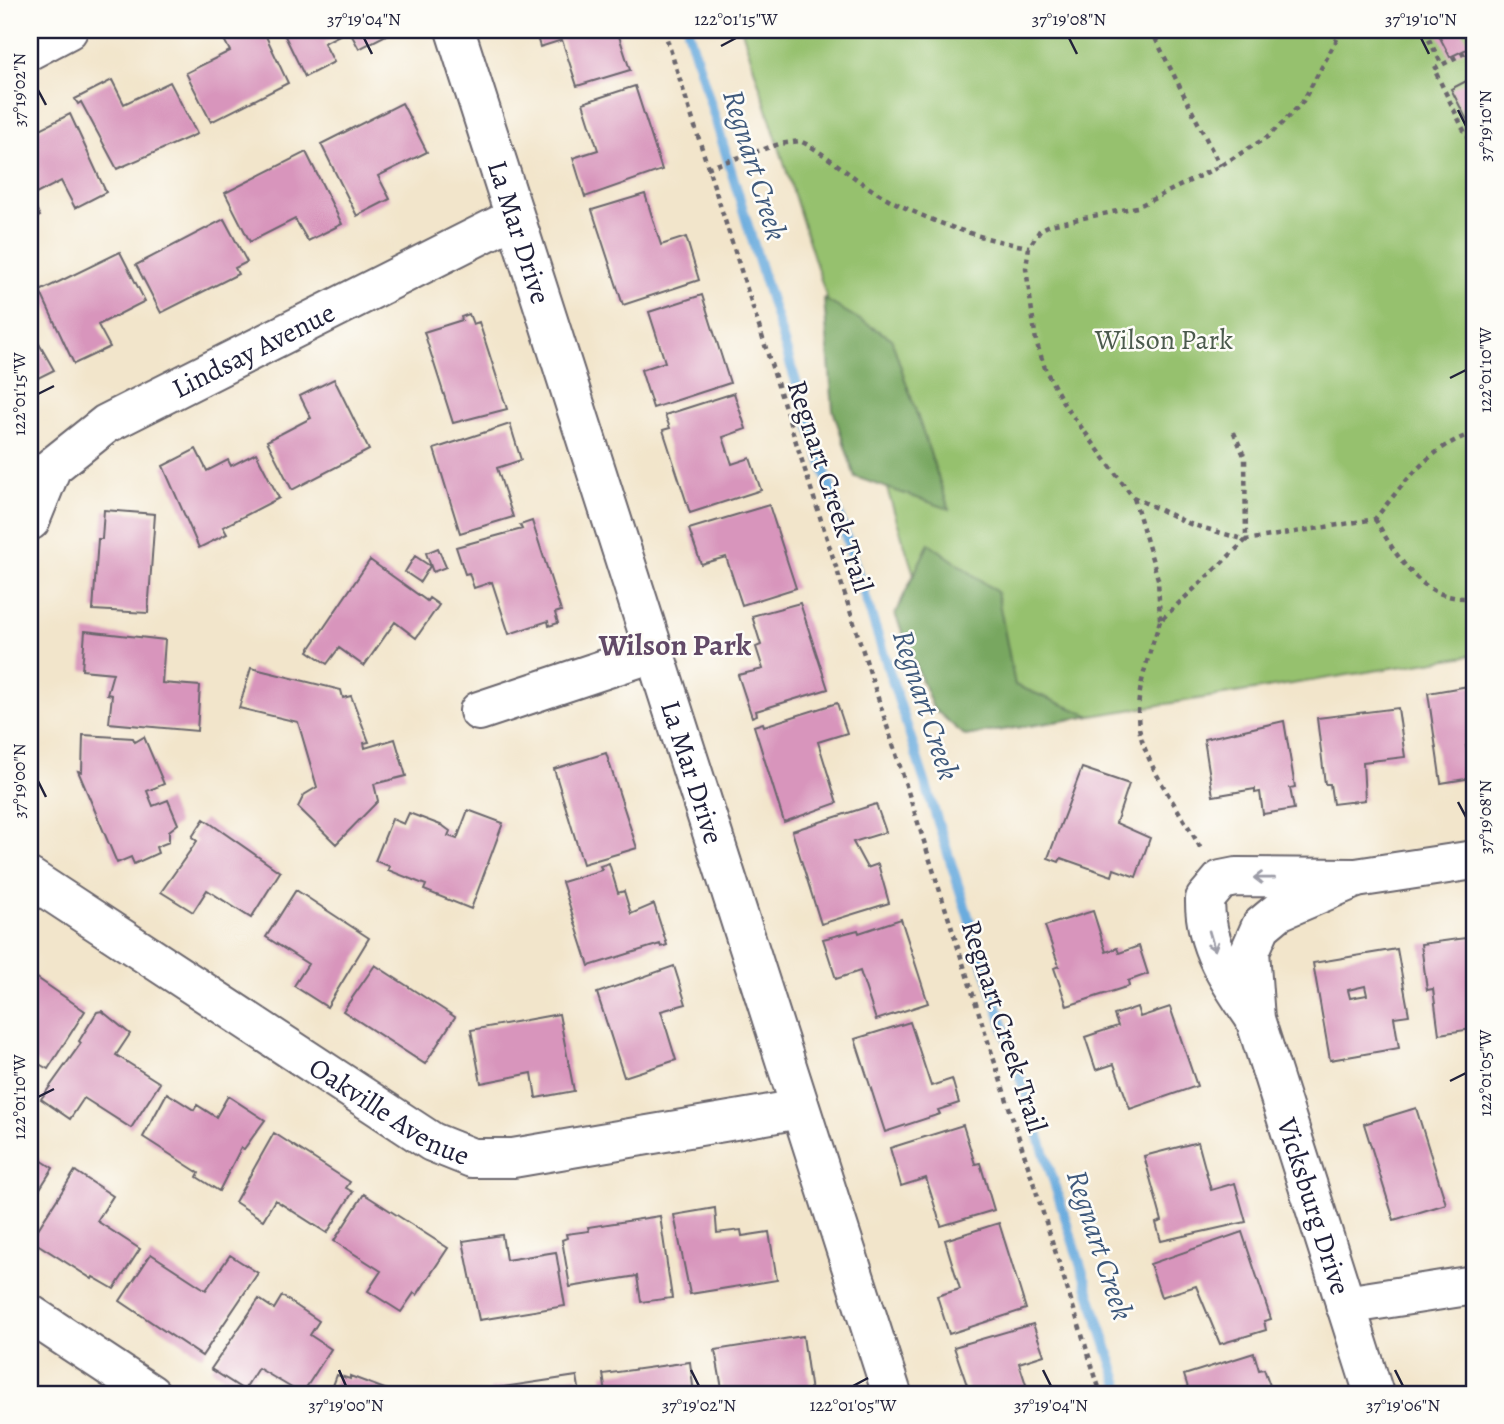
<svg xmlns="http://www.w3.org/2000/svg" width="1504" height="1424" font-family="Alegreya,serif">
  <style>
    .green { fill: #96c16e; stroke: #5c7254; stroke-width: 2 }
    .forest { fill: #78a761; stroke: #4d644e; stroke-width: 2 }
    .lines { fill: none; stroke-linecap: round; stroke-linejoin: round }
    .stream { stroke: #6aacde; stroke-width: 10 }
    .building { fill: #d895bc; fill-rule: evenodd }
    .street-casing { stroke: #6b666d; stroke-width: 42 }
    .path { stroke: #6b666d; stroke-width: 4.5; stroke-dasharray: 5 5; stroke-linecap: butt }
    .street { stroke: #fff; stroke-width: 38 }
    .oneway { stroke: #9c9ca7 }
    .ticks { fill: none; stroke: #22223b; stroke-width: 2.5 }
    .labels { text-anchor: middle; stroke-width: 5; stroke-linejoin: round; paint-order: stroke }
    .street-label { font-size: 28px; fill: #22223b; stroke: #fdfcf7 }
    .park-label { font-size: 28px; fill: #4b5a4d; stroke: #fdfcf7 }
    .water-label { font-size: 30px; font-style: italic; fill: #3f597c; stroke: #fdfcf7 }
    .neighbourhood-label { font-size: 30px; font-weight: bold; fill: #624a68; stroke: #fdfcf7 }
    .neatline { fill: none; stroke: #22223b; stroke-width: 2.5 }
    .ticks-label { font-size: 18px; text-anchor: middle; fill: #22223b }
  </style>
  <rect width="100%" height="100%" fill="#fdfcf7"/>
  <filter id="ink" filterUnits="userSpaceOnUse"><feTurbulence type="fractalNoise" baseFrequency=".0143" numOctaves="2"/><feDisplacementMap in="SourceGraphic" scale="14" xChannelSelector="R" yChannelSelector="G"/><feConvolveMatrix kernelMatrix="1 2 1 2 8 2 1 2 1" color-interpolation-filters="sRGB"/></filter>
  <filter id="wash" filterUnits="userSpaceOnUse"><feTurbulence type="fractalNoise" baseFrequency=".00686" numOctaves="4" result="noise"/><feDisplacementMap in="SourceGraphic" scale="28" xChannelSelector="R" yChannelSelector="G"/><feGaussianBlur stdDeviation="1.57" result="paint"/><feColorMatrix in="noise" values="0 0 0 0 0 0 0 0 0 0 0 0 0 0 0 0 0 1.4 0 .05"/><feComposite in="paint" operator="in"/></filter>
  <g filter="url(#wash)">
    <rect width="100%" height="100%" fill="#f2e5cb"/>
    <path class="green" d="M742,30H1474V655L965,736Z"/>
    <path class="forest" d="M824,299L891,338L949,509L855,477L833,410Z
      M929,543L997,592L1015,685L1091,716L965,736L933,708L895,614Z"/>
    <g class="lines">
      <path class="stream" d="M688,30L791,366L1122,1394"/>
    </g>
    <g id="blocks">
      <path class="building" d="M219,30H263L288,83L211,122L186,73L230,51Z
        M282,30H391L392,32L359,49L349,30L324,43L334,62L305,77Z
        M535,30H617L630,70L577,86L562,40L540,47Z
        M1436,30H1462L1471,47L1450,57Z
        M1474,77V134L1451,89Z
        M112,80L124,104L170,82L197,134L117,169L81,102L78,104L75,99Z
        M635,86L662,170L585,197L573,158L598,150L583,103Z
        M402,103L427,152L378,176L390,199L357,216L321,144Z
        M70,114L106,192L75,208L61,181L30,197L40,216L30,221V134Z
        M306,152L342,224L308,241L295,219L250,242L225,193Z
        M645,194L661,245L686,237L699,280L623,305L592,210Z
        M224,219L247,262L235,268L238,274L161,313L136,265Z
        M120,252L145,301L98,325L110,347L74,364L40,291Z
        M702,295L730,383L653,408L641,370L665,362L649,312Z
        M469,314L473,324L479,322L507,409L453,423L424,332L462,320L461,317Z
        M30,328L54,370L30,382Z
        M334,379L369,450L292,490L267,441L311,418L300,396Z
        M734,393L746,429L723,437L732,464L750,458L761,490L690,513L663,430L670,428L665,415Z
        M510,424L521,460L497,468L513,517L460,533L434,449Z
        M196,449L207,471L228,460L231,466L256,453L279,498L223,527L227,534L199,548L163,466Z
        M769,505L796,588L742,605L726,557L701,564L689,529Z
        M104,510L155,514L148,613L93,610L98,539H102Z
        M532,521L561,611L555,613L558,623L549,626L548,621L509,634L492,582L474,588L469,573L465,574L456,547L522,529L520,525Z
        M438,548L446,567L433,572L426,553Z
        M415,556L430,566L420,582L405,572Z
        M370,560L427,601L429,598L439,605L416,638L395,622L364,666L339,648L327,664L308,651Z
        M800,603L828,689L756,711L757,715L752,717L738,675L763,669L756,647L761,645L752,616Z
        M85,631L165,640L162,683L200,686L197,731L109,723L112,695L107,694L113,673L82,670Z
        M251,668L341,690L343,698L351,696L369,742L364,743L365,748L395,739L406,776L374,784L378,801L336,844L298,807L304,795L317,787L298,722L239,708Z
        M1474,685V744L1466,746L1468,753L1474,752V785L1472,778L1441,783L1428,693Z
        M837,703L847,733L818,742L837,803L784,822L754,726L763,723L764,726Z
        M1398,708L1405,757L1363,762L1365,800L1333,804L1330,784H1325L1317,718Z
        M1284,721L1295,787L1290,788L1294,809L1263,814L1260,792L1255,793V789L1213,796L1204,739Z
        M83,735L133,738L135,742L144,737L164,784L147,791L153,806L168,800L178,824L169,831V842L156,847L158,853L134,864L131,857L117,863L78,771L82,772Z
        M606,753L637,848L583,864L554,769Z
        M1082,768L1129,784L1116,823L1150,838L1136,877L1114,869L1112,876L1061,858L1059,862L1048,858Z
        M876,804L886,832L853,842L867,868L878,864L889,903L821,924L792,831Z
        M468,810L503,823L471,909L424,890L426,885L388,870L389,866L375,861L392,819L404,824L409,813L443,826L450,831L448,836L457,839Z
        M204,819L280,872L251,918L207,890L193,912L161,892L197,841L192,837Z
        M609,863L618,893L624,891L631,914L654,904L667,945L661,947L660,944L589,966L562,882L602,870L600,866Z
        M296,890L369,938L327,1007L294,986L308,964L266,937Z
        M1093,911L1106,952L1117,948L1119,953L1139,946L1148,974L1128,981L1129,986L1067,1006L1054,968L1059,966L1045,926Z
        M901,919L928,1003L876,1020L860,971L836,979L823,939L858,930L859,933Z
        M1474,937V1007L1469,1008L1472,1029L1439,1034L1433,989L1427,990L1421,944Z
        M1397,949L1409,1015L1394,1017L1399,1048L1330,1060L1313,963ZM1365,986L1367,995L1350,998L1348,990Z
        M375,965L455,1017L425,1064L343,1011Z
        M674,966L686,1004L661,1011L676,1060L624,1077L597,993Z
        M30,973L85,1011L48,1069L30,1059Z
        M1137,1007L1140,1017L1170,1007L1197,1086L1130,1109L1114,1064L1096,1070L1085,1037L1118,1026L1114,1015Z
        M102,1011L130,1034L116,1055L160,1083L131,1128L84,1098L70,1119L41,1099L81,1043L79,1041L97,1012Z
        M559,1014L574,1091L536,1098L532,1073L481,1083L471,1030Z
        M910,1022L931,1086L952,1079L959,1103L938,1110L940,1114L885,1132L855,1039Z
        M167,1093L194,1110L197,1105L216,1117L228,1096L265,1120L244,1149L241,1148L219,1191L197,1177L199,1173L143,1137Z
        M1416,1108L1446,1204L1394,1220L1364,1124Z
        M963,1125L975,1164L980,1163L994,1210L941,1226L926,1178L901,1186L890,1148Z
        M274,1133L350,1182L346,1188L353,1192L327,1233L275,1200L263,1220L235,1202Z
        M1198,1142L1211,1190L1235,1183L1246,1222L1161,1241L1156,1223L1162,1221L1144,1156Z
        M30,1153L53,1168L30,1204Z
        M75,1171L113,1196L97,1221L140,1249L114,1289L93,1277L92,1279L31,1240Z
        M364,1194L448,1248L417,1295L414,1293L401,1312L368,1291L381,1271L334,1241Z
        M715,1208L717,1233L741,1230L742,1236L769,1232L777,1280L690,1294L674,1215Z
        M660,1216L672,1298L641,1302L637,1276L570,1287L562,1240L567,1238L566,1234L589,1231L588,1227Z
        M999,1223L1026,1309L949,1334L937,1296L960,1289L945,1240Z
        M1242,1232L1271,1319L1264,1321L1266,1330L1220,1344L1196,1286L1161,1297L1150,1264Z
        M502,1235L506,1260L556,1252L565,1306L479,1320L463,1241Z
        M151,1254L206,1290L230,1255L258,1273L202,1356L120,1301Z
        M282,1296L319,1321L310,1335L331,1349L302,1394L258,1368L244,1390L211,1369L259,1299L274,1309Z
        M1033,1324L1044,1355L1019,1363L1029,1394H970L954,1347Z
        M803,1336L811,1392L723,1394L715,1350Z
        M1254,1353L1259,1370L1264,1369L1273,1394H1190L1184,1375Z
        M690,1362L694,1394H606L603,1374Z
        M337,1375L350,1379V1376L398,1394H330Z
        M577,1376L580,1394H491L490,1389Z"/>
    </g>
  </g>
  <g filter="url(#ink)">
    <use href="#blocks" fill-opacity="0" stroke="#6b666d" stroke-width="2"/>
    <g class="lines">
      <g class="street-casing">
        <g id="street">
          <path id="s1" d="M455,30L892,1394"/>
          <path d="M30,50L68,30"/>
          <path id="s2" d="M30,521L52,467L106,424L514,218"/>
          <path d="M479,711L656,652"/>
          <path id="s3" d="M30,878L432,1142L472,1158H513L800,1109"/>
          <path id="s4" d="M1356,878L1279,911L1261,926L1250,951L1255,1019L1374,1394"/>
          <path d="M1254,1017C1229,981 1204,945 1205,899L1221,880L1236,877L1356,878L1474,860"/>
          <path d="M1345,1305L1474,1285"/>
          <path d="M30,1314L151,1394"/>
        </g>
      </g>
      <path class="path" d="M664,30L1101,1394
        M1151,30L1220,166
        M1342,30L1302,103L1269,136L1220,166L1137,207L1050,225L1040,230L1029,247L1026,268L1036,341L1046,371L1064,404L1133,497L1190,524L1246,540L1375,519C1403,484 1430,446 1474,433
        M1424,30L1442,65
        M1465,30L1474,48
        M1474,48L1434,69L1474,151
        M707,168L779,144L800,141C823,151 852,178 876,192C921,219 978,239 1029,247
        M1134,498L1158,579L1160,621L1246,540L1245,458L1232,428
        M1375,519C1397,557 1424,605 1474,597
        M1160,621C1149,656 1131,700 1141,737C1153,778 1183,814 1202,851"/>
      <use href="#street" class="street"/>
    </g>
    <defs><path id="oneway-shaft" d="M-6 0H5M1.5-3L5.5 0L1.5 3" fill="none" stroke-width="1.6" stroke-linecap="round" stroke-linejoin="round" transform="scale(1.75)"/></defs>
    <g class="oneway">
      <use href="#oneway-shaft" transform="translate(1264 878) rotate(-179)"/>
      <use href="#oneway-shaft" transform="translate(1212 941) rotate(74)"/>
    </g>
  </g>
  <path class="ticks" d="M364,38L372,54M1069,38L1077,54M1421,38L1429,54M721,46L736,38M38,90L46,105M1458,110L1466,126M1450,378L1466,370M38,394L54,386M38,781L46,797M1458,802L1466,817M1450,1081L1466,1073M38,1097L54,1089M339,1370L346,1386M691,1370L699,1386M1043,1370L1051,1386M1395,1370L1403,1386M853,1386L868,1378"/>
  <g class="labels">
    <g class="street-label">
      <text dy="10" stroke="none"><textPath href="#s1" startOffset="212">La Mar Drive</textPath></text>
      <text dy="10" stroke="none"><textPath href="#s2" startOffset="292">Lindsay Avenue</textPath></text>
      <text transform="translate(831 486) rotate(72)" y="10">Regnart Creek Trail</text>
      <text dy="10" stroke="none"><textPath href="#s1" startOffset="779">La Mar Drive</textPath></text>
      <text transform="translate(1005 1026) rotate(72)" y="10">Regnart Creek Trail</text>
      <text dy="10" stroke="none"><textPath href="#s3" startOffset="429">Oakville Avenue</textPath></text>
      <text dy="10" stroke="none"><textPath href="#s4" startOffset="399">Vicksburg Drive</textPath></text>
    </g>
    <g class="park-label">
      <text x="1164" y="349">Wilson Park</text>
    </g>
    <g class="water-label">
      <text transform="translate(755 165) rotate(73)" y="10">Regnart Creek</text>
      <text transform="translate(926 705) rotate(72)" y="10">Regnart Creek</text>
      <text transform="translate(1100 1245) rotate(72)" y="10">Regnart Creek</text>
    </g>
    <g class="neighbourhood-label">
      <text x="675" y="655">Wilson Park</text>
    </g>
  </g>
  <rect width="1504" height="1424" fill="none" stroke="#fdfcf7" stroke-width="77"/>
  <rect x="38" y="38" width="1428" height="1348" class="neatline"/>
  <g class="ticks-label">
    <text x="364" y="25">37°19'04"N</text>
    <text x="736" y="25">122°01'15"W</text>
    <text x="1069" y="25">37°19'08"N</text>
    <text x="1421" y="25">37°19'10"N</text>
    <text transform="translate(19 90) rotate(-90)" y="6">37°19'02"N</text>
    <text transform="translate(1485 126) rotate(-90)" y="6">37°19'10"N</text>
    <text transform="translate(1485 370) rotate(-90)" y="6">122°01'10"W</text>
    <text transform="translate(19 394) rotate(-90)" y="6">122°01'15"W</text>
    <text transform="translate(19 781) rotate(-90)" y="6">37°19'00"N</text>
    <text transform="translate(1485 817) rotate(-90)" y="6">37°19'08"N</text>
    <text transform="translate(1485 1073) rotate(-90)" y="6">122°01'05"W</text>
    <text transform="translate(19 1097) rotate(-90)" y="6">122°01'10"W</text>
    <text x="346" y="1411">37°19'00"N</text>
    <text x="699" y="1411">37°19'02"N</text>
    <text x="853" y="1411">122°01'05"W</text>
    <text x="1051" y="1411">37°19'04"N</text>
    <text x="1403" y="1411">37°19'06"N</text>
  </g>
</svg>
